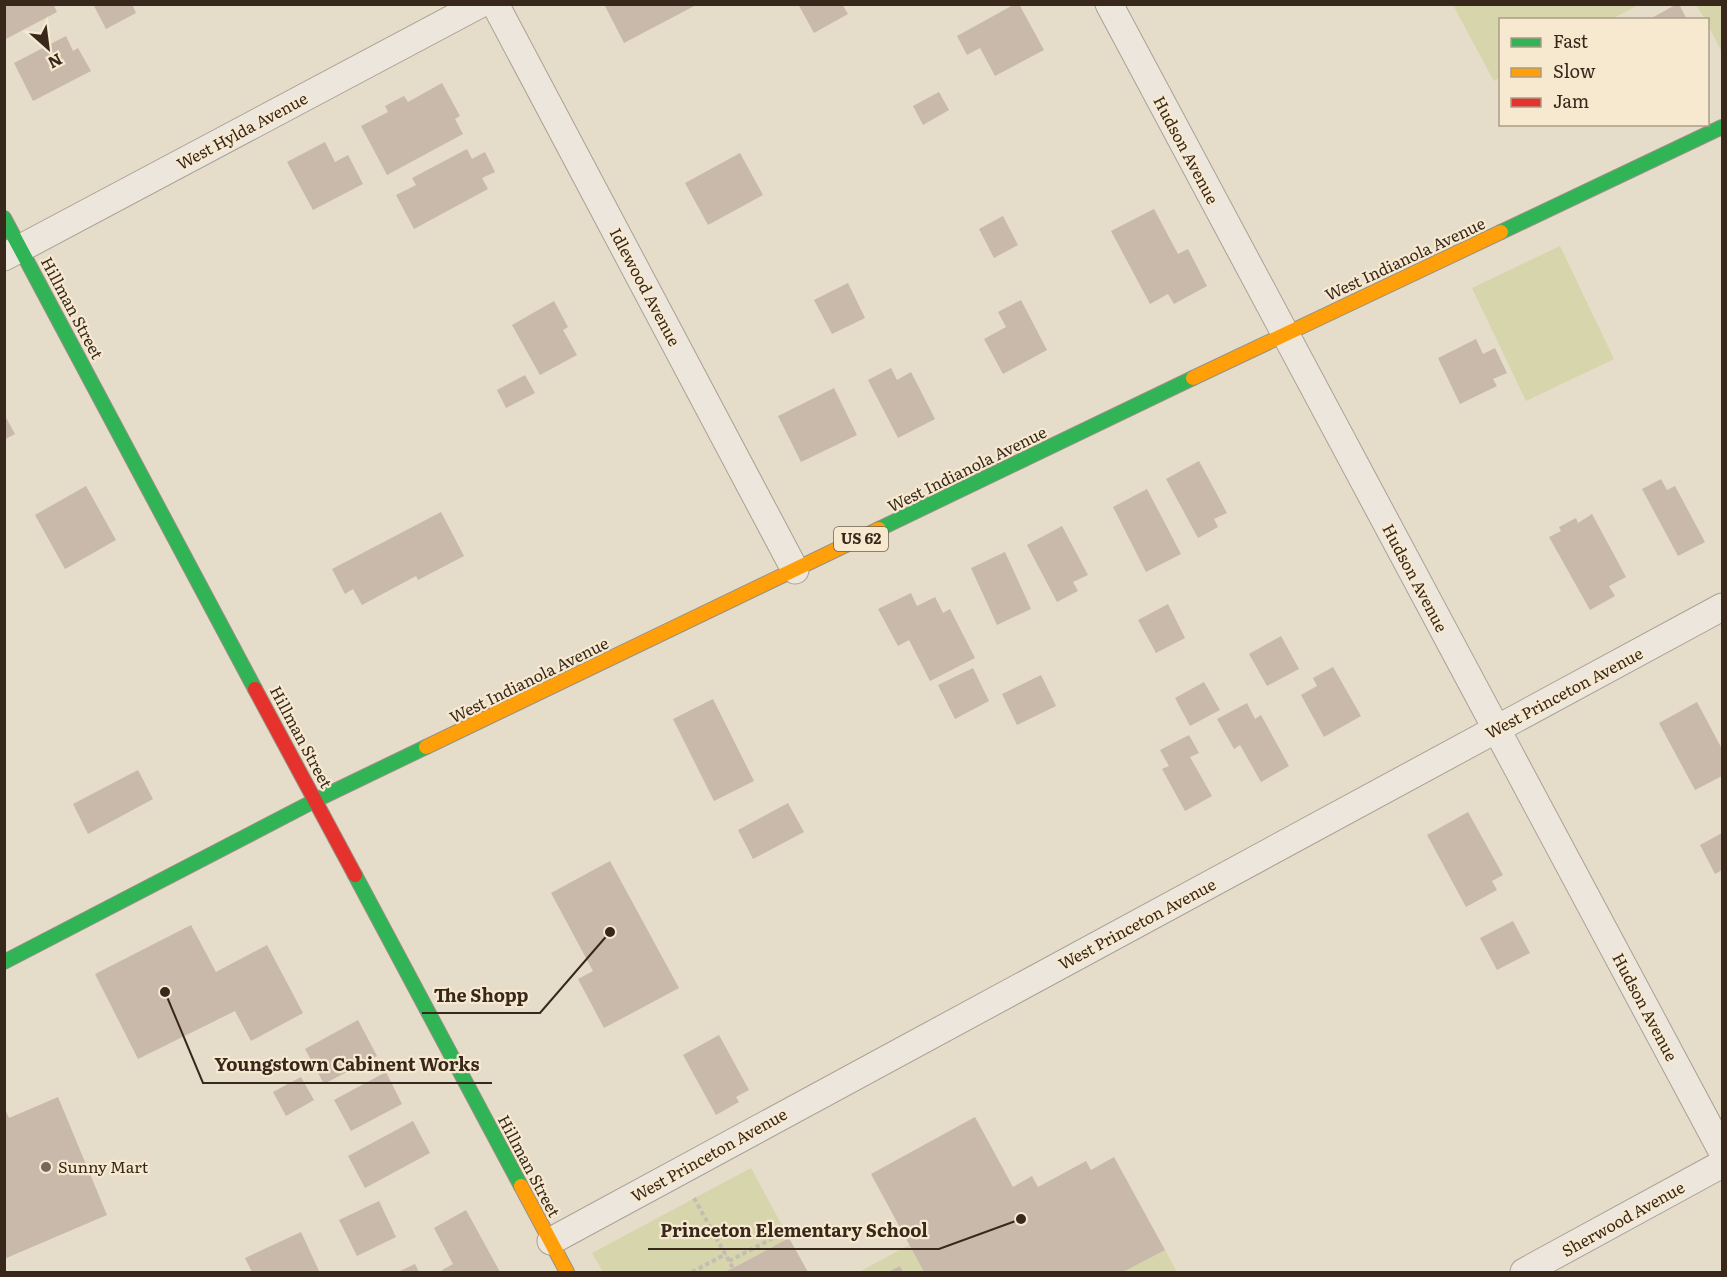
<svg xmlns="http://www.w3.org/2000/svg" width="1727" height="1277" font-family="Literata,serif">
  <style>
    .green { fill: #d7d5ab }
    .building { fill: #c9b9ab }
    .lines { fill: none; stroke-linecap: round; stroke-linejoin: round }
    .street-casing { stroke: #aaa194; stroke-width: 29 }
    .fast-casing { stroke: #999083; stroke-width: 16 }
    .slow-casing { stroke: #999083; stroke-width: 16 }
    .jam-casing { stroke: #999083; stroke-width: 16 }
    .path { stroke: #c5bdb3; stroke-width: 4; stroke-dasharray: 4.5 3; stroke-linecap: butt }
    .street { stroke: #ede6dc; stroke-width: 27 }
    .fast { stroke: #30b455; stroke-width: 14 }
    .slow { stroke: #ff9f0a; stroke-width: 14 }
    .jam { stroke: #e5322d; stroke-width: 14 }
    .poi-dot { fill: #756759; stroke: #f7e9cf; stroke-width: 2 }
    .labels { text-anchor: middle; stroke-width: 4.5; stroke-linejoin: round; paint-order: stroke }
    .shield { fill: #f7e9cf; stroke: #716252; stroke-width: 1.5 }
    .shield-label { font-size: 15px; font-weight: bold; fill: #38281c }
    .street-label { font-size: 16px; fill: #38281c; stroke: #f7e9cf }
    .poi-label { font-size: 16px; fill: #38281c; stroke: #f7e9cf; text-anchor: start }
    .leader { fill: none; stroke: #38281c; stroke-width: 2 }
    .callout-dot { fill: #38281c; stroke: #f7e9cf; stroke-width: 2 }
    .callout-label { font-size: 18px; text-anchor: middle; font-weight: bold; fill: #38281c; stroke: #f7e9cf; stroke-width: 4.5; stroke-linejoin: round; paint-order: stroke }
  </style>
  <rect width="100%" height="100%" fill="#e5dcca"/>
  <path class="green" d="M1453,5H1639L1611,19L1500,20V77L1494,81Z
    M1696,5H1722V52L1708,25V20L1705,19Z
    M1560,246L1614,359L1526,401L1472,288Z
    M751,1168L789,1238L725,1272H603L592,1253Z
    M909,1245L924,1272H903L900,1266L888,1272H859Z
    M1165,1250L1177,1272H1123Z"/>
  <path class="building" d="M4,4H53L57,12L4,40Z
    M93,4H132L136,13L106,29Z
    M604,4H698L624,43Z
    M798,4H842L848,14L814,33Z
    M1015,4H1019L1044,50L995,76L980,48L967,55L957,36Z
    M1677,4H1679L1687,20H1648Z
    M66,36L73,51L78,48L91,71L33,101L14,63Z
    M442,83L460,116L455,119L463,134L387,175L361,126L388,112L385,106L404,96L408,102Z
    M939,92L949,110L923,125L913,106Z
    M325,142L335,162L348,155L363,184L313,210L287,162Z
    M467,149L472,159L485,152L495,172L482,178L488,189L414,229L396,195L416,185L412,178Z
    M740,153L763,195L708,225L685,183Z
    M1154,209L1178,254L1188,249L1207,286L1174,304L1168,294L1150,304L1111,231Z
    M1003,216L1018,245L994,258L979,229Z
    M848,283L865,318L832,334L814,300Z
    M1021,300L1047,350L1003,374L984,339L1006,327L998,312Z
    M554,301L568,327L563,330L577,355L540,375L512,325Z
    M1476,339L1483,354L1495,348L1507,373L1493,379L1497,386L1460,404L1438,358Z
    M891,368L897,380L911,372L935,419L898,438L868,380Z
    M525,375L535,393L506,408L497,390Z
    M834,388L857,435L801,462L778,416Z
    M4,414L15,434L4,440Z
    M1199,461L1227,513L1214,519L1218,527L1198,538L1166,479Z
    M1661,479L1667,490L1675,486L1705,542L1678,556L1642,489Z
    M86,486L116,540L65,569L35,515Z
    M1147,489L1181,554L1146,572L1113,507Z
    M441,512L464,556L418,580L416,576L362,605L353,589L345,594L332,569Z
    M1592,514L1626,577L1609,586L1615,596L1590,610L1549,537L1561,531L1559,527L1576,518L1578,523Z
    M1062,526L1088,575L1073,582L1078,591L1057,602L1027,545Z
    M1005,552L1031,609L997,625L971,568Z
    M911,593L917,606L935,597L943,613L950,609L975,658L930,681L909,640L898,646L878,609Z
    M1168,604L1185,638L1156,653L1138,620Z
    M1281,636L1299,669L1267,686L1249,654Z
    M1333,667L1361,716L1324,737L1301,695L1317,686L1313,678Z
    M973,668L989,701L955,719L938,685Z
    M1041,675L1056,706L1017,725L1002,694Z
    M1204,682L1220,710L1190,726L1175,698Z
    M713,699L754,781L714,801L673,719Z
    M1697,702L1722,749V776L1695,790L1659,723Z
    M1247,703L1255,719L1261,715L1289,766L1261,782L1240,745L1234,749L1217,719Z
    M1189,735L1199,753L1190,757L1212,796L1185,811L1162,769L1169,766L1160,750Z
    M138,770L153,799L88,834L73,804Z
    M788,803L804,832L753,859L738,830Z
    M1468,812L1503,875L1492,881L1497,890L1466,907L1427,835Z
    M1722,833V870L1715,874L1700,845Z
    M610,861L679,988L604,1028L578,979L593,971L551,893Z
    M1513,921L1530,953L1497,970L1480,938Z
    M191,925L216,972L267,945L303,1013L251,1041L235,1011L138,1059L95,974Z
    M358,1020L377,1056L324,1084L305,1049Z
    M719,1035L749,1090L736,1097L739,1102L716,1115L683,1055Z
    M386,1072L402,1104L351,1131L334,1100Z
    M301,1077L314,1100L286,1116L273,1092Z
    M58,1097L107,1215L4,1259V1107L9,1118Z
    M975,1117L1013,1187L1032,1176L1038,1187L1086,1161L1091,1170L1114,1157L1165,1250L1123,1272H924L871,1174Z
    M413,1121L430,1153L365,1188L348,1156Z
    M379,1201L396,1237L357,1256L339,1220Z
    M466,1210L500,1272H443L442,1270L453,1264L434,1228Z
    M301,1232L319,1271L252,1272L245,1258Z
    M789,1238L808,1272H724L733,1268Z
    M415,1264L419,1272H398Z
    M900,1266L903,1272H888Z"/>
  <g class="lines">
    <g class="street-casing">
      <path id="street" d="M495,4L795,570
        M1109,4L1722,1151
        M4,257L480,4
        M551,1241L1722,607
        M1524,1272L1722,1164"/>
    </g>
    <g class="fast-casing">
      <path id="fast" d="M4,218L255,689
        M1501,232L1722,127
        M879,529L1193,378
        M355,875L521,1186
        M4,962L316,800L426,747"/>
    </g>
    <g class="slow-casing">
      <path id="slow" d="M1193,378L1501,232
        M426,747L879,529
        M521,1186L567,1272"/>
    </g>
    <g class="jam-casing">
      <path id="jam" d="M255,689L355,875"/>
    </g>
    <path class="path" d="M694,1198L733,1268
      M729,1261L785,1232
      M692,1272L726,1254"/>
    <use href="#street" class="street"/>
    <use href="#fast" class="fast"/>
    <use href="#slow" class="slow"/>
    <use href="#jam" class="jam"/>
  </g>
  <circle class="poi-dot" cx="46" cy="1167" r="6"/>
  <g class="labels">
    <rect class="shield" x="834" y="527" width="54" height="24" rx="4.5"/>
    <g class="shield-label">
      <text x="861" y="544">US 62</text>
    </g>
    <g class="street-label">
      <text transform="translate(242 131) rotate(-28)" y="6">West Hylda Avenue</text>
      <text transform="translate(1186 150) rotate(62)" y="6">Hudson Avenue</text>
      <text transform="translate(1405 259) rotate(-25)" y="6">West Indianola Avenue</text>
      <text transform="translate(645 287) rotate(62)" y="6">Idlewood Avenue</text>
      <text transform="translate(72 308) rotate(62)" y="6">Hillman Street</text>
      <text transform="translate(967 469) rotate(-26)" y="6">West Indianola Avenue</text>
      <text transform="translate(1415 578) rotate(62)" y="6">Hudson Avenue</text>
      <text transform="translate(529 680) rotate(-26)" y="6">West Indianola Avenue</text>
      <text transform="translate(1564 693) rotate(-28)" y="6">West Princeton Avenue</text>
      <text transform="translate(301 737) rotate(62)" y="6">Hillman Street</text>
      <text transform="translate(1137 924) rotate(-28)" y="6">West Princeton Avenue</text>
      <text transform="translate(1645 1007) rotate(62)" y="6">Hudson Avenue</text>
      <text transform="translate(709 1155) rotate(-29)" y="6">West Princeton Avenue</text>
      <text transform="translate(529 1166) rotate(62)" y="6">Hillman Street</text>
      <text transform="translate(1623 1219) rotate(-29)" y="6">Sherwood Avenue</text>
    </g>
    <g class="poi-label">
      <text x="58" y="1173">Sunny Mart</text>
    </g>
  </g>
  <path class="leader" d="M610 932L540 1013H422M165 992L203 1083H492M1021 1219L939 1249H648"/>
  <g class="callout-dot">
    <circle cx="610" cy="932" r="6"/>
    <circle cx="165" cy="992" r="6"/>
    <circle cx="1021" cy="1219" r="6"/>
  </g>
  <g class="callout-label">
    <text x="481" y="1002">The Shopp</text>
    <text x="347" y="1071">Youngstown Cabinent Works</text>
    <text x="794" y="1237">Princeton Elementary School</text>
  </g>
  <rect width="1727" height="1277" fill="none" stroke="#38281c" stroke-width="12"/>
  <rect x="1499" y="18" width="210" height="108" fill="#f7e9cf" stroke="#ab9c87" stroke-width="1.5"/>
  <rect x="1511" y="38" width="30" height="9" fill="#30b455" stroke="#ab9c87" stroke-width="1.5"/>
  <text x="1553" y="48" font-size="18" fill="#38281c">Fast</text>
  <rect x="1511" y="68" width="30" height="9" fill="#ff9f0a" stroke="#ab9c87" stroke-width="1.5"/>
  <text x="1553" y="78" font-size="18" fill="#38281c">Slow</text>
  <rect x="1511" y="98" width="30" height="9" fill="#e5322d" stroke="#ab9c87" stroke-width="1.5"/>
  <text x="1553" y="108" font-size="18" fill="#38281c">Jam</text>
  <g transform="translate(48 48) rotate(152)" stroke="#f7e9cf" stroke-width="4.5" paint-order="stroke">
  <path d="M0-4.5L10 22L0 15L-10 22Z" fill="#38281c"/>
  <text y="-9" font-size="16" font-weight="bold" text-anchor="middle" fill="#38281c">N</text>
  </g>
</svg>
